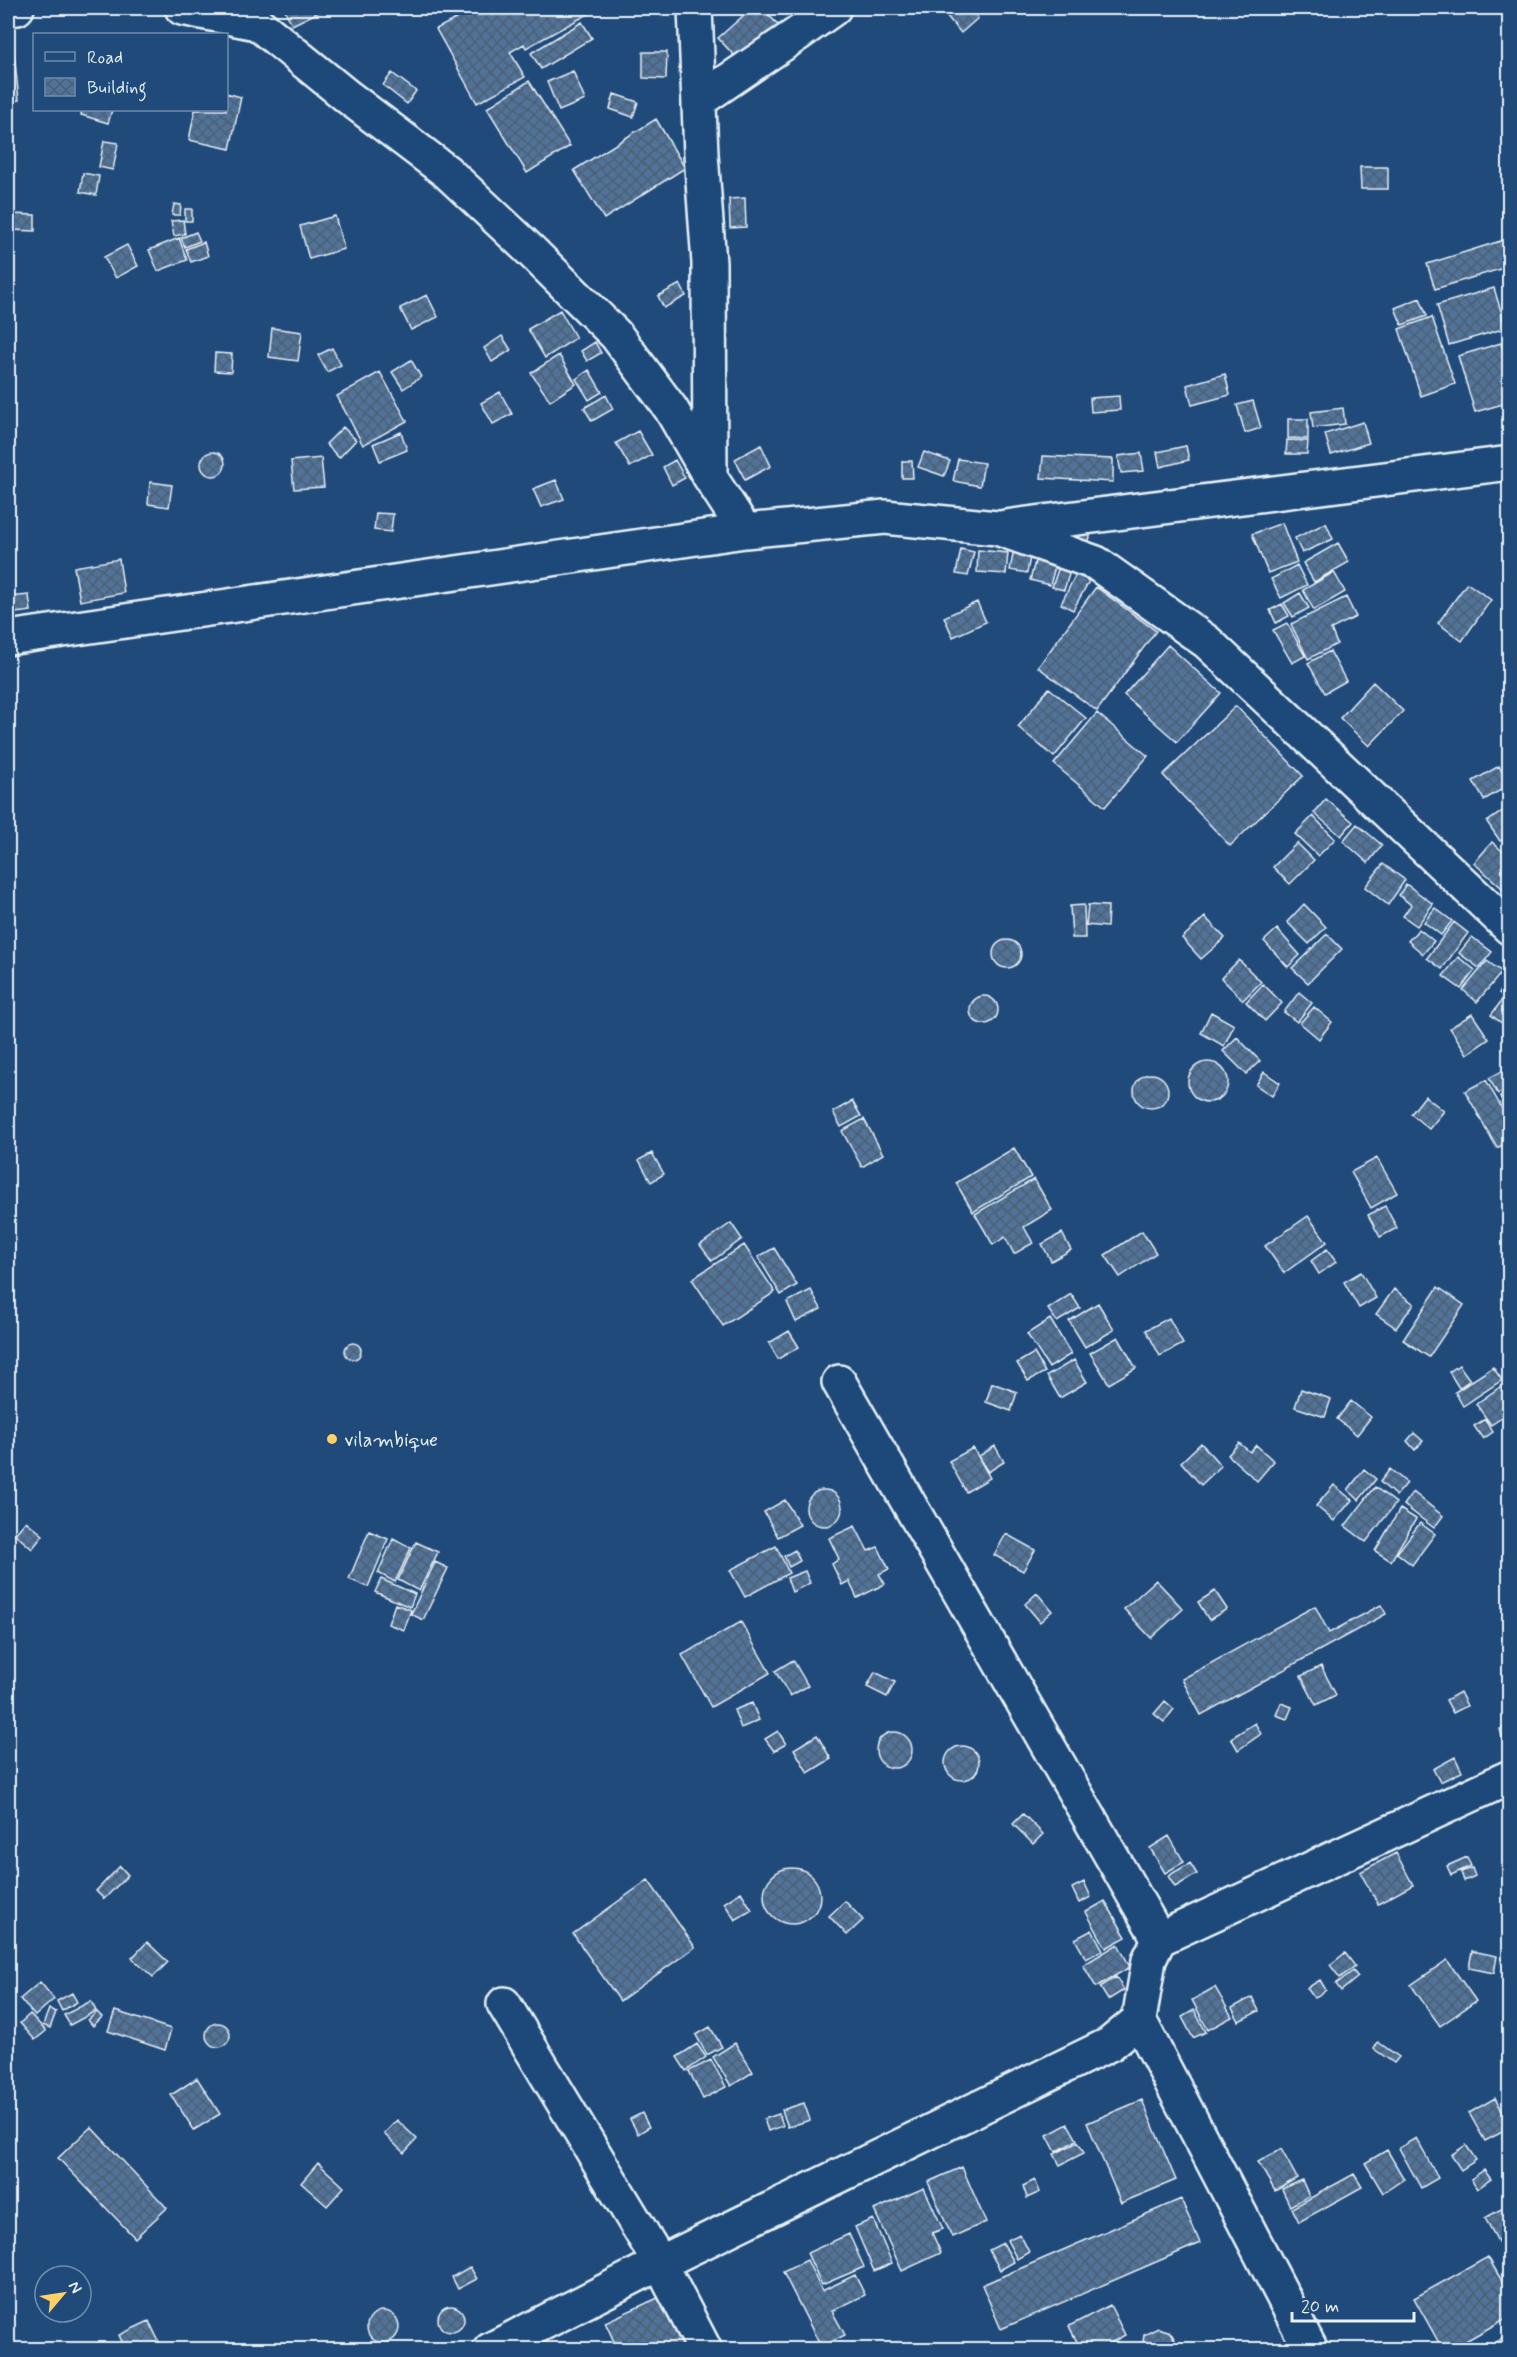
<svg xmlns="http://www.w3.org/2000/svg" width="1517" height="2357" font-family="Mynerve,sans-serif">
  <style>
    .building { fill: url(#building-cross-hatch); stroke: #e8f1f8; stroke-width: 1.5 }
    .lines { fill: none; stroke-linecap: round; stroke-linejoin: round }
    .street-casing { stroke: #e8f1f8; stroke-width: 38 }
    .street { stroke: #1f4a7a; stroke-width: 33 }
    .poi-dot { fill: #ffd166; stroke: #1f4a7a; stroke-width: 2 }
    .labels { text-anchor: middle; stroke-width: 5; stroke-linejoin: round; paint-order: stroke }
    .poi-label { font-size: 20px; fill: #e8f1f8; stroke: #1f4a7a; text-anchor: start }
  </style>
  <defs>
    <pattern id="building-cross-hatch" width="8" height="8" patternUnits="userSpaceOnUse" patternTransform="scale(1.5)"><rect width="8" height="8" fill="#517399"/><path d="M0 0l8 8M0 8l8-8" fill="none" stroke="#4c5e72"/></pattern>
  </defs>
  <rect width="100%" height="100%" fill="#1f4a7a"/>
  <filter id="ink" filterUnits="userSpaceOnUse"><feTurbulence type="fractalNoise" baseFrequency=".0167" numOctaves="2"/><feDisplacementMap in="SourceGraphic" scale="12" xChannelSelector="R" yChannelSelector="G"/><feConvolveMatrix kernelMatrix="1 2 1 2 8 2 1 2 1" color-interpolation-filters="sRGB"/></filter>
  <g filter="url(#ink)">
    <path class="building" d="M284,8H327L292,25Z
      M477,8H590L592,12L526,48L524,44L510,52L525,77L477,103L436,29Z
      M752,8H762L782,29L742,64L718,38Z
      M940,8H969L978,18L961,33Z
      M582,22L592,38L541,69L531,53Z
      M643,52H667L666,79L643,78Z
      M8,53H14L19,100L8,101Z
      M573,71L585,100L559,111L547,82Z
      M392,73L416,91L407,104L383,85Z
      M529,81L570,146L527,173L487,108Z
      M226,93L241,97L230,149L189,140L195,110H226Z
      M614,94L638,102L633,117L610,109Z
      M82,110H112L108,123L81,115Z
      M656,119L685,168L604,219L574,170Z
      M104,141L118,143L113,170L99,167Z
      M1360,167H1388V189H1361Z
      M83,173L99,176L96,195L80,192Z
      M745,198L746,227L730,228L729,199Z
      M174,204L181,205L180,215H172Z
      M185,209H192V221H185Z
      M11,214L35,215V231L10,230Z
      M335,216L344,249L309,259L300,226Z
      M183,220L185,234L174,236L171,221Z
      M196,232L200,241L185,247L181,238Z
      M179,238L187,260L158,271L149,250Z
      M1507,239L1510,248V266L1435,289L1427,264Z
      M204,242L208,256L191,262L186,249Z
      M127,245L138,266L116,278L104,257Z
      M680,284L686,296L664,308L658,296Z
      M1494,288L1506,328L1449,345L1437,305Z
      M427,295L438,317L411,330L400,308Z
      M1420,298L1427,316L1402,325L1395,308Z
      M560,310L576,338L545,358L528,329Z
      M1432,317L1455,384L1421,396L1399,329Z
      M272,328L302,332L298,361L269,357Z
      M502,336L511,350L492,362L484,348Z
      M595,342L601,353L587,361L581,351Z
      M1501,343L1510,371V402L1475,412L1458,356Z
      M332,348L341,365L327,372L318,355Z
      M215,353L232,354L231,372L214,371Z
      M559,355L576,384L550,401L531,373Z
      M411,360L421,377L403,389L392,372Z
      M589,370L602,392L589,400L576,379Z
      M380,372L407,421L363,445L337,396Z
      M1225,374L1230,395L1192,405L1187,385Z
      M500,392L512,414L493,424L481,403Z
      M606,395L613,409L592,421L584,408Z
      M1119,396L1120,410L1091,412L1090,398Z
      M1253,401L1261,428L1245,433L1237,405Z
      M1343,408L1345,424L1313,428L1311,412Z
      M1288,419H1308V439L1288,438Z
      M1363,422L1369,443L1331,455L1325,434Z
      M343,427L356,440L339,458L326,444Z
      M638,431L652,455L630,467L616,443Z
      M401,432L407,450L380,461L373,444Z
      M1287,440L1308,441L1307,454H1286Z
      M761,445L771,466L745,480L735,459Z
      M1186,446L1189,460L1160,467L1157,452Z
      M201 464a12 12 0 1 1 24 0a12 12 0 1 1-24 0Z
      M924,452L950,461L944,476L918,467Z
      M1141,453L1144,471L1121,473L1118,456Z
      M1043,456L1113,459V482L1041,478Z
      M321,458L324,487L294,489L291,461Z
      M958,459L984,463L980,486L953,481Z
      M675,460L685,478L672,485L663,467Z
      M902,461H912L913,478H902Z
      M556,480L564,499L541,507L533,489Z
      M150,482L172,485L169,507L148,504Z
      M376,513L393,514L391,532L374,530Z
      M1282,523L1297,562L1268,573L1252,534Z
      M1326,523L1333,539L1302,553L1295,538Z
      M1068,527L1091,532L1087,550L1064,545Z
      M1338,543L1349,562L1314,582L1303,563Z
      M961,549L974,552L968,576L956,574Z
      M1014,549L1031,552L1027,573L1010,570Z
      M978,550L1008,553L1006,574L977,572Z
      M1036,558L1056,563L1050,585L1030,580Z
      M119,559L124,593L80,601L74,567Z
      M1060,564L1071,568L1064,590L1052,587Z
      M1297,565L1307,585L1281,598L1271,579Z
      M1334,572L1345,592L1314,610L1303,590Z
      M1076,574L1089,581L1073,610L1061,604Z
      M1467,583L1491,600L1462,641L1438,623Z
      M1096,587L1156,631L1097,711L1038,667Z
      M1300,593L1309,608L1293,617L1284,603Z
      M29,595L31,611L8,614V597Z
      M1346,597L1356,617L1331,629L1337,644L1308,659L1291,624Z
      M977,602L986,622L953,637L944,617Z
      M1282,604L1289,616L1276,623L1270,610Z
      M1287,623L1305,656L1292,663L1273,630Z
      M1168,645L1221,693L1177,742L1124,695Z
      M1330,651L1346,681L1325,693L1308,663Z
      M1373,682L1403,711L1369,746L1340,718Z
      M1049,688L1086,718L1054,757L1018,727Z
      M1236,706L1303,776L1230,846L1163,775Z
      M1097,713L1148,756L1105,807L1054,764Z
      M1499,766L1509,785L1484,800L1473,781Z
      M1326,799L1353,822L1341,836L1314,813Z
      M1510,806V835L1500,841L1487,822Z
      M1313,816L1335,839L1318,856L1295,834Z
      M1357,824L1382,845L1368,863L1343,841Z
      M1492,842L1510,858V895L1474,863Z
      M1297,843L1314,860L1290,884L1273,867Z
      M1383,864L1405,880L1388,905L1365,887Z
      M1406,884L1433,904L1417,926L1403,916L1411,905L1399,895Z
      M1304,904L1326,927L1309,944L1287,922Z
      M1084,905L1085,938H1072L1070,906Z
      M1088,905L1108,906L1107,927L1086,925Z
      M1435,908L1452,921L1441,935L1424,922Z
      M1205,917L1225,938L1201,959L1182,938Z
      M1454,922L1468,933L1442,969L1427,958Z
      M1277,929L1300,955L1288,967L1264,941Z
      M1419,929L1434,941L1423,954L1408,941Z
      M1327,934L1342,949L1308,983L1292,968Z
      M1472,937L1492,952L1479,968L1459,953Z
      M993 954a14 14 0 1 1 28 0a14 14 0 1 1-28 0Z
      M1458,957L1475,970L1461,989L1443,976Z
      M1239,960L1261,982L1243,1000L1221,978Z
      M1487,961L1502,972L1477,1002L1463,990Z
      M1510,979V1001L1499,993Z
      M1263,984L1282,1003L1265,1021L1246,1002Z
      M1299,992L1312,1003L1297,1022L1284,1012Z
      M970 1010a14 14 0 1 1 28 0a14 14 0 1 1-28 0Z
      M1502,1000L1510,1005V1029L1491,1015Z
      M1314,1007L1332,1022L1319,1039L1300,1023Z
      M1211,1012L1234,1025L1224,1046L1201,1033Z
      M1472,1014L1489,1039L1467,1054L1450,1028Z
      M1237,1037L1260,1061L1246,1074L1223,1051Z
      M1188 1082a20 20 0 1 1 40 0a20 20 0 1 1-40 0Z
      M1510,1067V1088L1498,1094L1489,1078Z
      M1264,1072L1280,1083L1272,1096L1256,1085Z
      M1134 1091a17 17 0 1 1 34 0a17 17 0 1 1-34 0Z
      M1486,1080L1510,1123V1141L1497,1148L1465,1091Z
      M1510,1090V1112L1500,1097Z
      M1425,1096L1444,1111L1429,1129L1411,1114Z
      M852,1101L861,1116L841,1127L833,1112Z
      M864,1119L883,1154L862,1167L842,1131Z
      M1014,1148L1031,1177L973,1212L956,1183Z
      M652,1153L664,1174L651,1182L639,1160Z
      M1377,1158L1397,1193L1371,1208L1351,1172Z
      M1034,1179L1052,1210L1024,1227L1033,1243L1014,1254L1005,1237L993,1245L975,1214Z
      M1385,1206L1397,1228L1380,1237L1368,1215Z
      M1308,1216L1327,1242L1284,1273L1265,1246Z
      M731,1223L742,1239L712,1261L700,1245Z
      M1142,1231L1156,1253L1120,1277L1105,1255Z
      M1062,1233L1071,1250L1051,1261L1042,1244Z
      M744,1245L775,1292L723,1326L692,1279Z
      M774,1248L797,1285L781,1295L758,1257Z
      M1327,1249L1336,1262L1319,1274L1311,1261Z
      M1361,1272L1376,1298L1359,1308L1344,1282Z
      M1438,1287L1464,1305L1429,1357L1403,1340Z
      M1394,1289L1414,1304L1396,1328L1376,1314Z
      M811,1290L821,1309L796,1322L787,1302Z
      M1071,1294L1080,1308L1057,1322L1048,1309Z
      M1098,1303L1114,1330L1085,1347L1069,1321Z
      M1169,1318L1183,1344L1160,1356L1146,1330Z
      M1050,1319L1071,1354L1049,1368L1027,1334Z
      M789,1331L799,1347L778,1359L769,1343Z
      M1118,1337L1136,1368L1109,1384L1090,1353Z
      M345 1351a8 8 0 1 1 16 0a8 8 0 1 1-16 0Z
      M1034,1353L1045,1372L1028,1381L1017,1363Z
      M1074,1360L1087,1382L1060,1398L1047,1376Z
      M1459,1365L1470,1380L1459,1388L1449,1372Z
      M1493,1367L1502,1380L1463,1406L1455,1392Z
      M1507,1382L1510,1387V1412L1491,1425L1476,1404Z
      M992,1383L1017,1392L1011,1411L986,1402Z
      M1301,1389L1331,1399L1325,1417L1295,1407Z
      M1351,1401L1371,1417L1357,1435L1337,1419Z
      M1485,1419L1493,1432L1483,1439L1474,1426Z
      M1414,1433L1423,1441L1415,1450L1407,1441Z
      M1201,1443L1221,1466L1201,1485L1181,1462Z
      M1239,1443L1250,1452L1256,1445L1274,1461L1257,1481L1228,1455Z
      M995,1446L1004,1462L988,1472L979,1456Z
      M973,1448L990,1478L966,1492L949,1461Z
      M1364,1469L1376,1479L1359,1500L1348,1490Z
      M1390,1469L1407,1483L1396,1496L1380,1482Z
      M1334,1485L1352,1500L1334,1521L1316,1506Z
      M1375,1487L1396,1503L1366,1542L1345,1526Z
      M806 1508a18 18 0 1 1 36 0a18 18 0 1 1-36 0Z
      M1413,1492L1443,1516L1434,1528L1404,1505Z
      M785,1500L800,1525L778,1537L764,1512Z
      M1400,1509L1416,1519L1391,1561L1375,1551Z
      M26,1521L43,1535L32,1549L15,1534Z
      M1420,1523L1435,1534L1412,1565L1397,1553Z
      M855,1526L868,1551L878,1547L889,1569L879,1574L885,1584L857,1598L849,1581L842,1585L832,1564L839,1559L829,1538Z
      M369,1531L388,1539L368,1587L349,1579Z
      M1006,1534L1035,1550L1023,1571L994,1555Z
      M393,1539L411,1548L395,1582L378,1573Z
      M416,1542L438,1552L419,1591L398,1580Z
      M776,1546L789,1573L745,1597L730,1570Z
      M795,1550L800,1561L789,1567L784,1556Z
      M435,1562L448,1568L423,1620L411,1614Z
      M805,1571L810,1583L792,1592L787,1578Z
      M381,1579L415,1594L410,1607L375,1592Z
      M1156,1580L1183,1609L1151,1638L1124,1609Z
      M1215,1591L1227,1609L1209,1620L1198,1602Z
      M1037,1593L1052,1611L1040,1622L1025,1604Z
      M395,1604L411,1610L404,1630L388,1624Z
      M1381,1605L1386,1614L1201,1715L1182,1679L1315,1606L1329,1633Z
      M741,1622L770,1673L711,1707L682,1655Z
      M793,1660L808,1686L790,1696L775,1671Z
      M1321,1666L1336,1695L1316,1705L1301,1676Z
      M1510,1670V1694L1502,1674Z
      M875,1672L895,1682L887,1697L867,1687Z
      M1460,1692L1467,1706L1453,1713L1446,1700Z
      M1165,1701L1174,1709L1164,1722L1154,1714Z
      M752,1703L759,1720L741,1728L734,1710Z
      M1281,1703L1292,1707L1287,1719L1276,1715Z
      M1255,1723L1261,1734L1238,1750L1231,1738Z
      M1510,1726V1744L1504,1745L1500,1729Z
      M778,1731L786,1744L774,1751L765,1739Z
      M876 1750a18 18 0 1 1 36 0a18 18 0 1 1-36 0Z
      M817,1735L831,1759L808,1773L794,1749Z
      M945 1763a17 17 0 1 1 34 0a17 17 0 1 1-34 0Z
      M1455,1757L1462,1772L1440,1782L1433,1769Z
      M1023,1814L1043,1834L1033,1844L1013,1824Z
      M1169,1836L1184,1862L1165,1873L1150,1848Z
      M1396,1853L1413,1885L1378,1904L1360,1872Z
      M1467,1857L1471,1866L1451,1875L1447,1866Z
      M1190,1863L1197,1874L1175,1887L1168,1876Z
      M120,1866L128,1875L104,1899L96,1891Z
      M1472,1868L1475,1876L1464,1881L1461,1872Z
      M764 1896a28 28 0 1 1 56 0a28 28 0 1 1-56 0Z
      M648,1880L695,1947L620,2001L573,1934Z
      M1084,1882L1091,1897L1079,1903L1072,1888Z
      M741,1892L752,1910L735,1920L724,1903Z
      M845,1901L863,1920L847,1935L829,1916Z
      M1105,1901L1126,1937L1106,1948L1086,1912Z
      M1092,1930L1103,1950L1086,1959L1075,1939Z
      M147,1942L168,1962L153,1977L132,1958Z
      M1118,1944L1130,1967L1096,1987L1083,1965Z
      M1472,1951L1497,1956L1494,1973L1469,1968Z
      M1345,1953L1355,1966L1340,1978L1330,1965Z
      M1447,1960L1476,2001L1440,2026L1411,1985Z
      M1353,1971L1358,1977L1341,1991L1336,1984Z
      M1116,1977L1124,1990L1108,2000L1100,1987Z
      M1320,1980L1326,1990L1314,1998L1307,1988Z
      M40,1982L54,1999L35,2016L20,1999Z
      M1215,1987L1232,2017L1208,2030L1192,2000Z
      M72,1993L77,2002L62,2011L57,2001Z
      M1252,1997L1259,2011L1239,2021L1232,2008Z
      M91,2001L96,2011L70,2025L64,2015Z
      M49,2009L56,2012L50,2028L43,2025Z
      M1194,2010L1206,2032L1193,2038L1182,2017Z
      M115,2011L171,2029L165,2050L108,2031Z
      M97,2012L102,2017L93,2026L88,2020Z
      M30,2014L46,2031L35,2040L20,2023Z
      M206 2035a12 12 0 1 1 24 0a12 12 0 1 1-24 0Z
      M710,2027L722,2047L707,2055L696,2035Z
      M1378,2042L1399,2057L1394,2063L1374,2049Z
      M735,2043L753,2072L731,2086L713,2057Z
      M697,2044L706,2057L686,2071L677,2057Z
      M711,2060L726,2087L703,2099L689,2071Z
      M197,2078L220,2114L194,2130L171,2095Z
      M1495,2098L1510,2123V2128L1485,2141L1469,2113Z
      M1142,2100L1176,2180L1121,2203L1087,2123Z
      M804,2103L810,2120L788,2127L782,2110Z
      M642,2113L649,2127L638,2134L630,2119Z
      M779,2114L783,2126L768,2131L764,2119Z
      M397,2120L417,2139L404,2153L384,2134Z
      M1068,2124L1077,2140L1056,2152L1047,2135Z
      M91,2127L167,2208L135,2238L58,2158Z
      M1416,2138L1438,2178L1421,2188L1399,2148Z
      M1078,2142L1084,2153L1060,2165L1054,2154Z
      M1466,2145L1476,2160L1461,2170L1451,2155Z
      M1281,2149L1297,2178L1275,2191L1258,2162Z
      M1387,2150L1404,2179L1383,2193L1365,2163Z
      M318,2163L344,2187L327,2206L301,2183Z
      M962,2167L986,2222L952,2237L928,2182Z
      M1484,2170L1491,2179L1477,2189L1471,2179Z
      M1354,2174L1362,2187L1299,2222L1292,2208Z
      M1035,2180L1040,2192L1027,2198L1023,2186Z
      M1302,2180L1309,2196L1290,2206L1282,2189Z
      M924,2188L943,2229L932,2233L941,2253L902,2271L874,2210Z
      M1181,2199L1200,2243L1001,2329L982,2285Z
      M1510,2204V2249L1504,2252L1485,2218Z
      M873,2219L892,2263L874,2271L855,2227Z
      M849,2234L864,2267L822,2285L807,2253Z
      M1020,2234L1029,2252L1017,2259L1007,2240Z
      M1003,2243L1014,2262L1000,2270L989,2250Z
      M1488,2257L1510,2295V2316L1450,2350H1443L1414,2298Z
      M807,2260L822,2291L855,2275L865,2295L832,2311L845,2335L821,2347L783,2272Z
      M470,2267L477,2279L458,2289L452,2277Z
      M660,2297L685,2350H618L605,2322Z
      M1110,2305L1125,2335L1098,2350H1081L1069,2326Z
      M438 2319a13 13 0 1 1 26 0a13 13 0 1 1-26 0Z
      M367 2327a16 16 0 1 1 32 0a16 16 0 1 1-32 0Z
      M149,2321L163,2350H126L119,2335Z
      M1158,2328L1168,2331L1172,2335L1175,2340V2350H1142L1144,2335Z
      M1510,2334V2350H1483Z"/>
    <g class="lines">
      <g class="street-casing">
        <path id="street" d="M182,8L257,23L348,97L447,172L529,249L616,335L671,409L710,477L745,531
          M695,8L701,154L709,263L710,476
          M8,9L17,8
          M700,100L799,33L834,8
          M1005,527L1510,463
          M8,638L745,531L885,517L997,528L1096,563L1207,642L1510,928
          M839,1382L1159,1939
          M504,2004L660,2263L705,2350
          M1139,2020L1311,2350
          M490,2350L660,2263L1110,2044L1139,2020L1149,1960L1159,1939L1510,1777"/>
      </g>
      <use href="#street" class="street"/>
    </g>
  </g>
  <circle class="poi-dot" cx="332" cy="1439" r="6"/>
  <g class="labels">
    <g class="poi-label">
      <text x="344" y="1446">vilambique</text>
    </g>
  </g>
  <rect width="1517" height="2357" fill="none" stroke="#1f4a7a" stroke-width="30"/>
  <rect x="15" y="15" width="1487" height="2327" fill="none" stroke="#e8f1f8" stroke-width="2" filter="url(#ink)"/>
  <rect x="33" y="33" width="195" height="78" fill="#1f4a7a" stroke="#6f8dac" stroke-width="1.5"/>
  <rect x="45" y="52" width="30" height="9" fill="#1f4a7a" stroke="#6f8dac" stroke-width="1.5"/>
  <text x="87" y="63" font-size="18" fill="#e8f1f8">Road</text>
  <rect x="45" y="78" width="30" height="18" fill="url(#building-cross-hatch)" stroke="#6f8dac" stroke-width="1.5"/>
  <text x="87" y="93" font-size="18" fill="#e8f1f8">Building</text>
  <g transform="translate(63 2294) rotate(61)"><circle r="28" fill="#1f4a7a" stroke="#6f8dac" stroke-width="1.5"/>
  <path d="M0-4.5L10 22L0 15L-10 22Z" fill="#ffd166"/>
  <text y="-9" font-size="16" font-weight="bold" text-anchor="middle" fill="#e8f1f8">N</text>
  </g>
  <path d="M1292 2312v9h122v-9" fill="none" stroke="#e8f1f8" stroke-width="3"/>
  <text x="1301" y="2312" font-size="18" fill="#e8f1f8" stroke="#1f4a7a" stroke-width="4.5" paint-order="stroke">20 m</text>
</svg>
